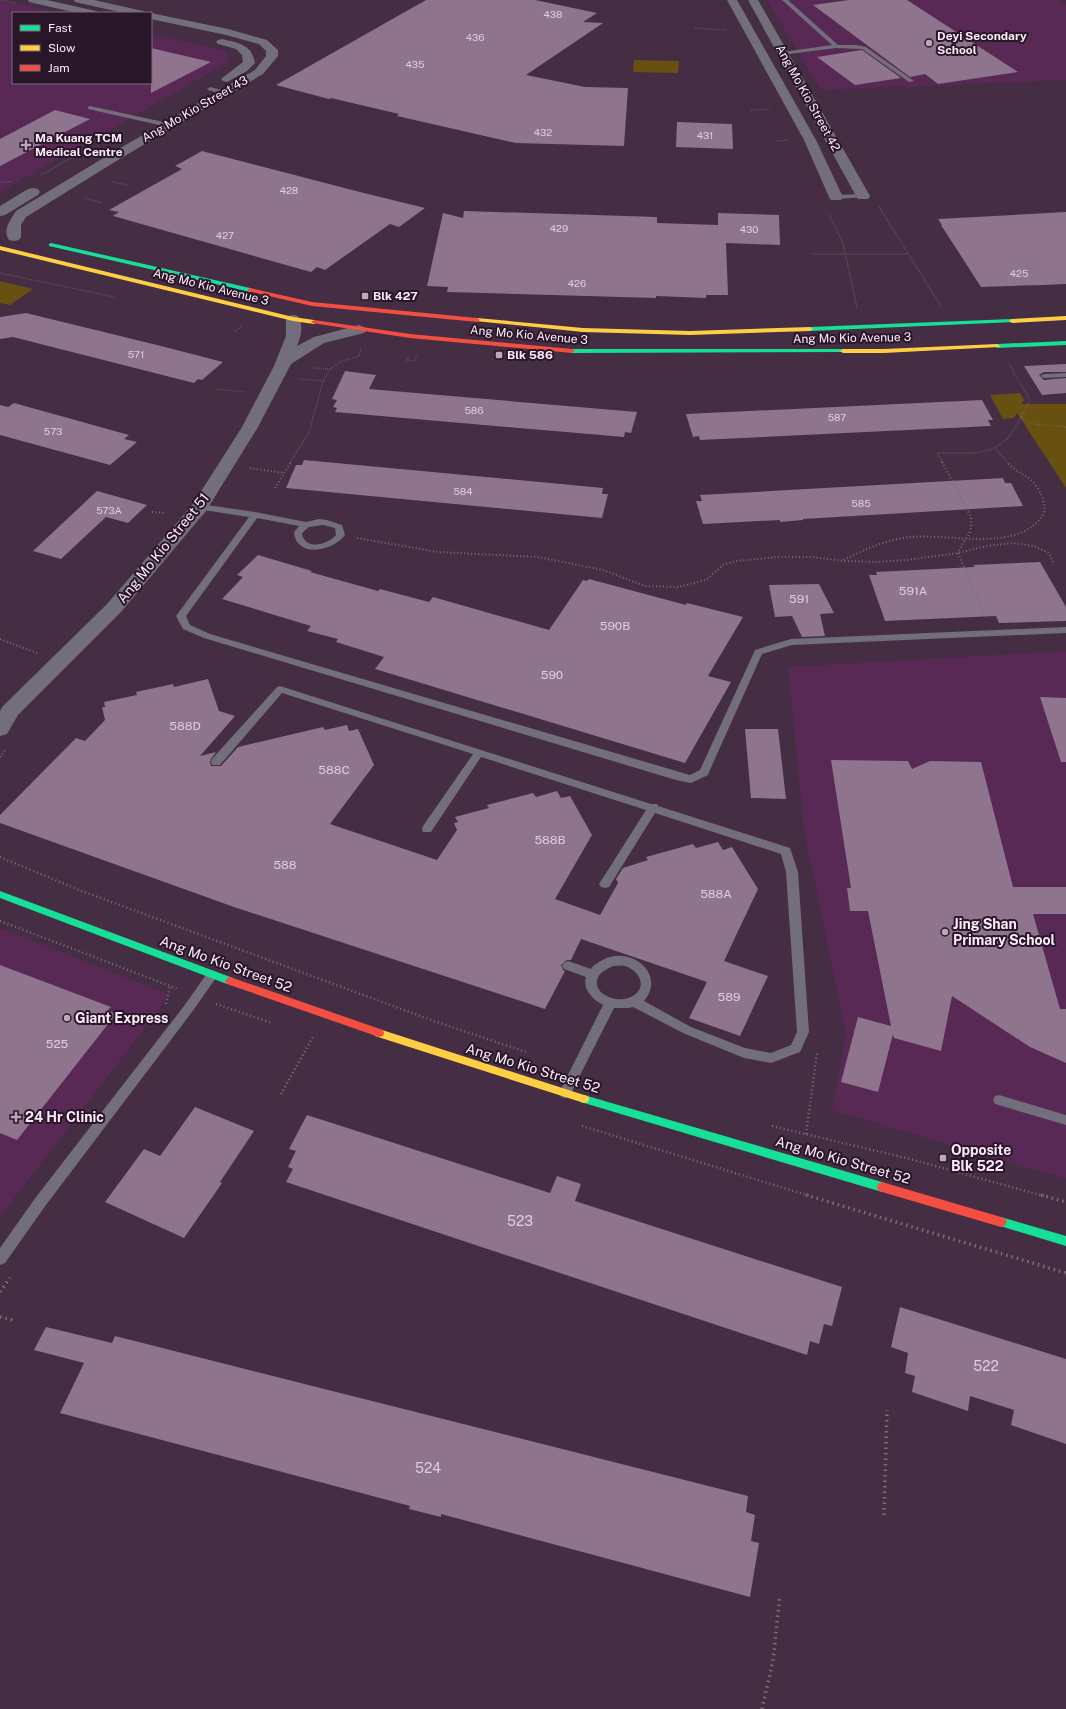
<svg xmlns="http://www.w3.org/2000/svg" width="1066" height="1709" font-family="'Public Sans',sans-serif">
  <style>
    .built { fill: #582955 }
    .green { fill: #685011 }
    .building { fill: #8e748d }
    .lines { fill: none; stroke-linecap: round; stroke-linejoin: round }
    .path-far3 { stroke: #79707e; stroke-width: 1.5; stroke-dasharray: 0.5 1.5; stroke-linecap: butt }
    .path-far2 { stroke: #79707e; stroke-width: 2; stroke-dasharray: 1 2.5; stroke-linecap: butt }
    .path-far1 { stroke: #79707e; stroke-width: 2.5; stroke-dasharray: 1 3; stroke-linecap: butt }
    .path { stroke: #79707e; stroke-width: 3.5; stroke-dasharray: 1.5 4; stroke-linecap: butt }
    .lane { fill: #726e7b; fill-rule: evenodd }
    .street { fill: #726e7b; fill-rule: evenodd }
    .fast { fill: #16e098; fill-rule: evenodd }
    .slow { fill: #ffcf43; fill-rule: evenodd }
    .jam { fill: #f24e42; fill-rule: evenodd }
    .poi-dot { fill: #bca8ba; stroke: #2a1629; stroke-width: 1.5 }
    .labels { text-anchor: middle; stroke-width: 4; stroke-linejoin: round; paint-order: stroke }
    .far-number-label { font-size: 10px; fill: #e0cddf }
    .far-poi-label { font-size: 12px; font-weight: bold; fill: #fcebfa; stroke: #2a1629; text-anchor: start }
    .far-street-label { font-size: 12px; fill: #fcebfa; stroke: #2a1629 }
    .number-label { font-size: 12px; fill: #e0cddf }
    .street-label { font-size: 14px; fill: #fcebfa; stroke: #2a1629 }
    .poi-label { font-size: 14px; font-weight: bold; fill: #fcebfa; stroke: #2a1629; text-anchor: start }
    .near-number-label { font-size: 14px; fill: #e0cddf }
  </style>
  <rect width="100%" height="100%" fill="#452d44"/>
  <path class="built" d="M0,0L60,13H13V83H151V34L225,51L230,61L0,192Z
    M767,0H1058L1066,5V80L821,90Z
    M1066,651V1179L832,1110L846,1034L804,830L788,667Z
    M0,928L170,995L0,1217Z"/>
  <path class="green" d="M634,60L679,61L678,73L633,72Z
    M0,281L33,289L10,305L0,303Z
    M1020,393L1024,400L1022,404H1066V488L1017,413L1014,418L1003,419L990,395Z"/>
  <path class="building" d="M426,0H535L597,13L583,22L603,23L526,75L585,87L628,88L624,146L516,143L397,116L399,114L331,98L329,99L276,85Z
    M849,0H907L1018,72L938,84L925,74L910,77L813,5Z
    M151,48L168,52L211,62L151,93Z
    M862,50L901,78L855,85L817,57Z
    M55,110L90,119L0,166V139Z
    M677,122L732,124L733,149L676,147Z
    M202,151L360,192L425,208L399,227L390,224L325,270L317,267L311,272L113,216L119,212L109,210L182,169L175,166Z
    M464,211L657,217V223L718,225V213L779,215L780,245L726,243L728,295H706V298L656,296V298L447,292L448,287L427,286L443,213L463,218Z
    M1066,212V284L1043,285L981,287L941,225H942L938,219Z
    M26,313L161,346L223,362L202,380L198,379L194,383L13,337L0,339V317Z
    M1066,364V372H1044L1039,375L1044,380L1066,378V393L1042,395L1024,366Z
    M345,371L376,375L369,389L637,412L631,433L625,432L624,437L335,412L337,408L333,407L337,400L332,399Z
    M982,400L993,420H988L991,426L700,440L699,436L693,437L686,414Z
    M14,403L129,435L124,439L137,442L110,465L0,435V405L8,407Z
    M304,460L603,488L602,494H608L602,518L286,488L296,465H302Z
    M1003,478L1005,483H1011L1023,506L803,519V520L780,522V520L703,524L696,501H702L700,495Z
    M97,491L147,505L128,523L106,517L61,559L33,551Z
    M258,555L312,571L310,572L378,591L380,589L429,602L433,597L549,630L583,580L587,581L589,579L686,605L687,603L743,617L708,676L731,682L685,763L375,669L384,657L336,642L338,639L307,631L311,626L222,599L243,577L237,575Z
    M1040,562L1066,607V621L999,623L996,616L885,621L869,575H877L876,572L975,567L973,565Z
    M819,584L834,613L820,614L825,636L802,637L792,616L775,617L769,585Z
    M208,679L219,711L235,716L200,756L216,752L211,759L210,762L211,766H221L238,747L323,727L325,730L347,725L349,731L358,729L374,765L330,824L437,860L457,830L454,823L458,822L455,817L489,808L487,805L533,793L536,797L557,791L561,798L570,796L592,835L555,899L600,915L618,883L616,879L623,868L648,860L646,857L693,844L696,848L718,842L723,850L732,847L758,889L724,961L768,976L740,1036L689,1018L707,982L581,939L571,960H567L561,965L563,970L565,971L545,1009L234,907L0,823V815L76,738L85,741L105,720L102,707H105L104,702L137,695L136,692L173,684L174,687Z
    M1040,697L1066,698V762H1061Z
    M745,729H778L786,799L751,798Z
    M831,760L908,761L912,769L930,761L981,762L1013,887H1066V914H1033L1060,1009H1066V1063L1030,1047L952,996L941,1051L894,1038L893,1034L878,1092L841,1082L858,1017L891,1026L868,911H850L847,888H851Z
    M0,965L111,1007L108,1010L116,1014L17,1140L0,1133Z
    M195,1107L254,1131L220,1182L222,1183L184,1238L105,1202L144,1149L160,1156Z
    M307,1115L550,1193L557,1176L581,1184L575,1201L842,1287L832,1326L824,1324L819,1344L810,1341L807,1355L286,1182L293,1169L288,1167L296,1151L289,1149Z
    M900,1307L1066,1359V1444L1011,1425L1014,1410L970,1396L968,1411L912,1392L915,1376L905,1373L908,1353L891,1347Z
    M46,1327L112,1343L115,1336L748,1496L746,1512L755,1515L751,1541L759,1543L750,1597L441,1514V1517L409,1509L410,1506L60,1413L84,1363L34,1350Z"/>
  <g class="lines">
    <path class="path-far3" d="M1,0L16,3
      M695,28L726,30
      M751,110L771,109
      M776,141L787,140
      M41,175L89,148
      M0,182H11
      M112,182L128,185
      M84,198L103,203
      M879,207L941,306
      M829,214L843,243L857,308
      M812,254H908
      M0,273L114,297
      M234,332L243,325
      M409,356L407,360L414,361L417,355
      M313,368L330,369
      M300,379L323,381
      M217,389L244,392
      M1021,417C1034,428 1050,424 1066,427
      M996,449L1008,463
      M290,463L309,432L323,381L330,369L342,361L359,356L361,349
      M943,463L937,453C996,454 1003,455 1030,400L1009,364"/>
    <path class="path-far2" d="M942,462L971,517C973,537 964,537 958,553L985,616
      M250,468L284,473
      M275,488L291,462
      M152,512L165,513
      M357,538L438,552L538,557L603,570L645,586L678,587L706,580L723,565L736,561L778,557H812L844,561L876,562L907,560L958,553L987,546L1013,543L1034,546L1049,553L1054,564
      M844,560C865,549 886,540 910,537C949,533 1021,554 1044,513C1046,501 1039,487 1030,479C1022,473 1013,470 1007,462
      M0,639L37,653
      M0,757L6,749"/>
    <path class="path-far1" d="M0,857L79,890L431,1020L526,1052
      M0,921L178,989
      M166,1004L170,987
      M216,1004L272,1023
      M281,1094L314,1035
      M582,1126L810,1196
      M772,1126L910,1159L1044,1196
      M806,1134L817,1053"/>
    <path class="path" d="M806,1195L1066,1273
      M1041,1195L1066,1202
      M0,1292L10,1278
      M0,1317L16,1321
      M884,1515L887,1410
      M762,1709L773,1661L780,1595"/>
    <path class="lane" d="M782,0H788L838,45H856L866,47L914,81L909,82L862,49L836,48L781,55V53L783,52L832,45Z
      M210,87L225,91L226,92L223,94L208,90L207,89Z
      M90,106L168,123L171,125L168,127L88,109V107Z
      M863,194L865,195V197L836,199L833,197L836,195Z
      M1066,373V377L1044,378L1040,376L1044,374Z
      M200,504L255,512L306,522L319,519L327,520L342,525L345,535C334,551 296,559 294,532L299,526L257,518L186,616L190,625L210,634L690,775L700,770L755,650L791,639L1066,627V633L792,645L762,654L709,772L708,775L691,783L676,780L204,638L183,629L176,616L249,517L197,509L196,507L197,505ZM323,525L335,528L336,535C328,545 304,551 302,533L309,527Z
      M280,686L651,804H657L658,806L790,848L798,872L809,1032L800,1052L771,1063L744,1058L683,1033L633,1007L629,1008H614L569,1097L565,1098L561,1097L559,1093L603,1005C593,1000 582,989 586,977L564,969L562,966L564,963L568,961L591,969L593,966C598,963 604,958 610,957C636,950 665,976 644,1001L691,1027L745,1048L771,1053L791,1045L797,1032L786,872L781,854L655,813L609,887L605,888L601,887L599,884L601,881L646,810L481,757L431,832H423L422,829L423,826L473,754L282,693L220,765H212L211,762L212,759L277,687ZM613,966C617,966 622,965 625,966C635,969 645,980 639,990C626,1010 585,994 600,974C603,971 609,968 613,966Z
      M212,970L216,972L218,975L192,1012L46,1205L5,1263L0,1265V1248L36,1197L184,1006L208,972Z
      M999,1095L1066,1115V1125L995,1104L993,1100L995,1096Z"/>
    <path class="street" d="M28,0H47L96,11L97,13H77L29,2Z
      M74,0H94L143,11L144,13H124L75,2Z
      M727,0H737L816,140L843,197L841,200H831L829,197L804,140Z
      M748,0H758L870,196L868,199H858L856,196Z
      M150,13H151L228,29L267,40L278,50V56L263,74L118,160L26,217L21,225V237L19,240L14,241L9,240C2,230 11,219 16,211L110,154L255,70L266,56V51L259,44L226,35L151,19Z
      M222,39C238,43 252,44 255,63L247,71L227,82L223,81L221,79L243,62L242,55L236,49L218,44L216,42L218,40Z
      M33,188L38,189L40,192L38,195L5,215L0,216V206L28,189Z
      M293,315L298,316C304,325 301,337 297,346L314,337L359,325L364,327L367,330L364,333L324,343L291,364L258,427L206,511L121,612L18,715L7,734L0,736V711L3,706L107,604L193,504L242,427L274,366L286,336V319L288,316Z"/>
    <path class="fast" d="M51,243L250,288L253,290L250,292L49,246V244Z
      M1012,319L1015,321L1014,322L810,331L807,329L810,327Z
      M1066,341V345L997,348L994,346L997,344Z
      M843,349L845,350V352L572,353L569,351L572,349Z
      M0,891L233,978L235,981L233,984H227L0,898Z
      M584,1095L882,1182L886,1184L887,1187L886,1190L882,1192L584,1103L580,1102L579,1099L580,1096Z
      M1001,1217L1066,1236V1246L997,1225L995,1222L997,1219Z"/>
    <path class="slow" d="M0,246L293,317L314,320L317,322L314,324L293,321L0,250Z
      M1066,316V320L1012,323L1009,321L1012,319Z
      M477,318L583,328L690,331L810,327L813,329L810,331L690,335L583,332L475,321V319Z
      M997,344L1000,346L999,347L884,353H843L840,351L843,349H884Z
      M379,1029L584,1095L588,1096L589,1099L588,1102L584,1103L375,1036L374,1033L375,1030Z"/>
    <path class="jam" d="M250,288L312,302L477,318L480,320L477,322L312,306L248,291V289Z
      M314,320L410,334L572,349L575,351L572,353L410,338L312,323L311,322Z
      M230,977L383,1030L384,1033L383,1036L379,1037L227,984L225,981L227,978Z
      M882,1182L1001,1217L1005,1219L1007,1222L1005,1225L1001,1227L882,1192L878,1190L877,1187L878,1184Z"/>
  </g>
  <g class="poi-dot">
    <circle cx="929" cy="43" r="4"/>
    <path d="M24 139h4v4h4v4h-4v4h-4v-4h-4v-4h4z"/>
    <rect x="361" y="292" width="8" height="8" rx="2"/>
    <rect x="495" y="351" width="8" height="8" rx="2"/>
    <circle cx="945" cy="932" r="4"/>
    <circle cx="67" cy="1018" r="4"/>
    <path d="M14 1111h4v4h4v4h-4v4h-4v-4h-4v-4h4z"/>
    <rect x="939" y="1154" width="8" height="8" rx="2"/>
  </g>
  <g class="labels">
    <g class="far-number-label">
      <text x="553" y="18">438</text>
      <text x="475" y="41">436</text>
      <text x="415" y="68">435</text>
      <text x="543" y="136">432</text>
      <text x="705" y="139">431</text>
      <text x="289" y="194">428</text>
      <text x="559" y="232">429</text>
      <text x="749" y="233">430</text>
      <text x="225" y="239">427</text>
      <text x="1019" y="277">425</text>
      <text x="577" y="287">426</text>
      <text x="136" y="358">571</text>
      <text x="474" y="414">586</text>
      <text x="837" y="421">587</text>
      <text x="53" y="435">573</text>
      <text x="463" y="495">584</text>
      <text x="861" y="507">585</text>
      <text x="109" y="514">573A</text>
    </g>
    <g class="far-poi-label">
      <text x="937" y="40">Deyi Secondary<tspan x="937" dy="14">School</tspan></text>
      <text x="35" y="142">Ma Kuang TCM<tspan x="35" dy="14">Medical Centre</tspan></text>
      <text x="373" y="300">Blk 427</text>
      <text x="507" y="359">Blk 586</text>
    </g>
    <g class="far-street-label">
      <text transform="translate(808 98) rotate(61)" y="4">Ang Mo Kio Street 42</text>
      <text transform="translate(195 109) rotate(-30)" y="4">Ang Mo Kio Street 43</text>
      <text transform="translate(211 287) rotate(14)" y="4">Ang Mo Kio Avenue 3</text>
      <text transform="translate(529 335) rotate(5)" y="4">Ang Mo Kio Avenue 3</text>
      <text transform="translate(852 338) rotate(-1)" y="4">Ang Mo Kio Avenue 3</text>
    </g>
    <g class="number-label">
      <text x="913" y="595">591A</text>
      <text x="799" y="603">591</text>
      <text x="615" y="630">590B</text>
      <text x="552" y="679">590</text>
      <text x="185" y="730">588D</text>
      <text x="334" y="774">588C</text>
      <text x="550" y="844">588B</text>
      <text x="285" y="869">588</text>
      <text x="716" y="898">588A</text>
      <text x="729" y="1001">589</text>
      <text x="57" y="1048">525</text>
    </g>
    <g class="street-label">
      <text transform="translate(163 548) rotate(-51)" y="5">Ang Mo Kio Street 51</text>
      <text transform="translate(226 964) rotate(20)" y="5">Ang Mo Kio Street 52</text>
      <text transform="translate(533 1068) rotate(17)" y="5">Ang Mo Kio Street 52</text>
      <text transform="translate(843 1160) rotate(16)" y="5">Ang Mo Kio Street 52</text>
    </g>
    <g class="poi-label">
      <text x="953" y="929">Jing Shan<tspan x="953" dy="16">Primary School</tspan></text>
      <text x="75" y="1023">Giant Express</text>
      <text x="25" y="1122">24 Hr Clinic</text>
      <text x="951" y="1155">Opposite<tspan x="951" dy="16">Blk 522</tspan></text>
    </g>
    <g class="near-number-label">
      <text x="520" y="1226">523</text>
      <text x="986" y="1371">522</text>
      <text x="428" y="1473">524</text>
    </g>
  </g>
  <rect x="12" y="12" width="140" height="72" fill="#2a1629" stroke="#7e6b7d"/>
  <rect x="20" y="25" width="20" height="6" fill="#16e098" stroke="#7e6b7d"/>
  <text x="48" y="32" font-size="12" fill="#fcebfa">Fast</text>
  <rect x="20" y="45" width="20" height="6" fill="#ffcf43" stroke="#7e6b7d"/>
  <text x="48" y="52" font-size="12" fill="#fcebfa">Slow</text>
  <rect x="20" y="65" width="20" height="6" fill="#f24e42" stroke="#7e6b7d"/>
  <text x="48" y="72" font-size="12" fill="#fcebfa">Jam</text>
</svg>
